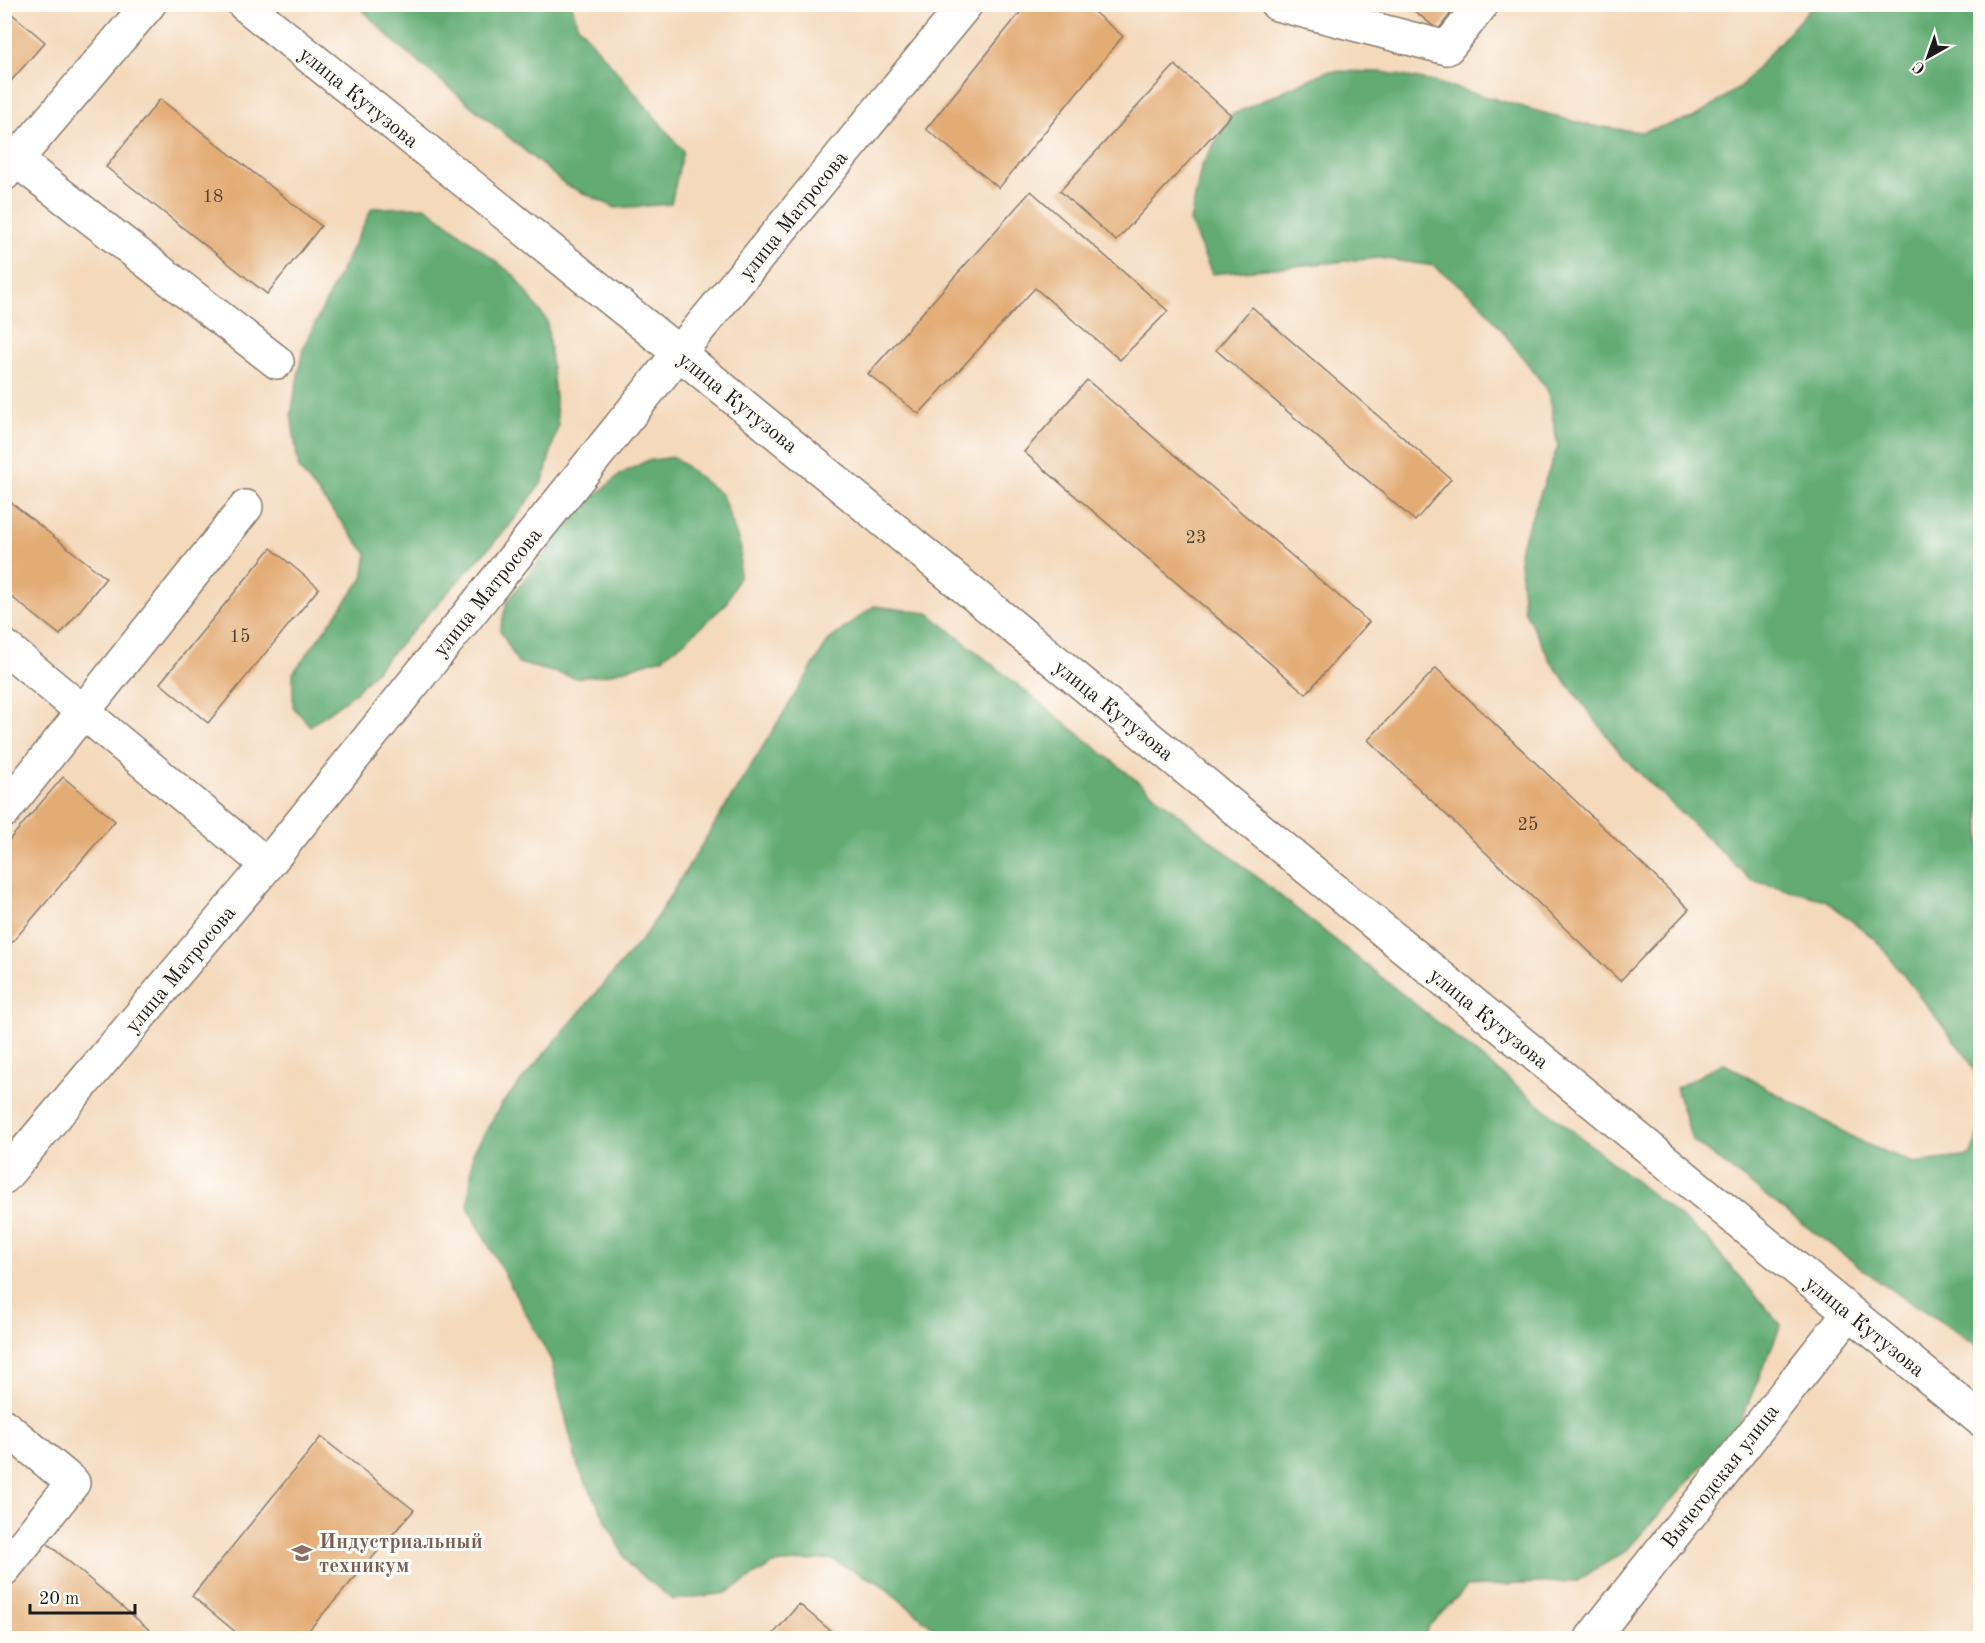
<svg xmlns="http://www.w3.org/2000/svg" width="1985" height="1643" font-family="'Old Standard TT',serif">
  <style>
    .forest { fill: #62ac73; stroke: #3f6448; stroke-width: 1.5 }
    .building { fill: #e3ac75 }
    .lines { fill: none; stroke-linecap: round; stroke-linejoin: round }
    .minor-casing { stroke: #887a6c; stroke-width: 36 }
    .minor { stroke: #fff; stroke-width: 33 }
    .labels { text-anchor: middle; stroke-width: 6; stroke-linejoin: round; paint-order: stroke }
    .number-label { font-size: 18px; fill: #4e4032 }
    .street-label { font-size: 21px; fill: #1c1c1c; stroke: #fdfcf7 }
    .education-label { font-size: 21px; font-weight: bold; fill: #785e54; stroke: #fdfcf7; text-anchor: start }
  </style>
  <rect width="100%" height="100%" fill="#fdfcf7"/>
  <filter id="ink" filterUnits="userSpaceOnUse"><feTurbulence type="fractalNoise" baseFrequency=".0167" numOctaves="2"/><feDisplacementMap in="SourceGraphic" scale="12" xChannelSelector="R" yChannelSelector="G"/><feConvolveMatrix kernelMatrix="1 2 1 2 8 2 1 2 1" color-interpolation-filters="sRGB"/></filter>
  <filter id="wash" filterUnits="userSpaceOnUse"><feTurbulence type="fractalNoise" baseFrequency=".008" numOctaves="4" result="noise"/><feDisplacementMap in="SourceGraphic" scale="24" xChannelSelector="R" yChannelSelector="G"/><feGaussianBlur stdDeviation="1.35" result="paint"/><feColorMatrix in="noise" values="0 0 0 0 0 0 0 0 0 0 0 0 0 0 0 0 0 1.4 0 .05"/><feComposite in="paint" operator="in"/></filter>
  <g filter="url(#wash)">
    <rect width="100%" height="100%" fill="#f4d9bb"/>
    <path class="forest" d="M358,5H572L577,24L683,151L671,204L616,208L566,185L392,40Z
      M1813,5H1980V1083L1967,1057L1876,940L1825,900L1751,880L1623,757L1551,662L1524,610L1519,551L1558,446L1547,389L1479,301L1434,266L1379,258L1212,274L1190,222L1201,167L1231,115L1327,71L1382,72L1434,82L1587,125L1641,132L1693,118L1739,88Z
      M426,207L515,276L547,321L558,426L543,481L511,524L356,692L310,726L293,707V673L363,578L367,554L299,469L291,415L303,348L372,208Z
      M674,457L722,495L741,548L739,576L726,604L684,642L662,658L606,675L576,678L518,663L500,630L507,602L576,513L619,475L646,461Z
      M874,606L928,613L1706,1238L1781,1325L1739,1425L1626,1551L1577,1581L1467,1587L1428,1627L1425,1638H946L879,1583L830,1559L773,1564L726,1593L673,1600L629,1565L578,1467L551,1360L468,1207L473,1153L501,1105L647,933L829,640Z
      M1723,1063L1863,1143L1914,1163L1970,1156L1980,1132V1347L1885,1286L1692,1140L1676,1088Z"/>
    <g id="blocks">
      <path class="building" d="M1027,4H1084L1123,36L999,188L926,129Z
        M1406,4H1458L1438,30Z
        M4,7L45,42L4,89Z
        M1175,65L1231,115L1116,241L1060,191Z
        M160,99L321,226L267,294L106,167Z
        M1031,191L1168,311L1120,360L1035,288L919,414L868,374Z
        M1252,307L1451,479L1415,521L1216,350Z
        M1087,380L1369,622L1306,694L1024,452Z
        M4,497L106,578L60,635L4,591Z
        M271,548L319,588L208,723L160,683Z
        M1436,668L1689,909L1620,981L1368,740Z
        M63,777L115,821L4,952V846Z
        M321,1437L414,1510L302,1638H243L192,1596Z
        M34,1532L159,1638H4V1569Z
        M799,1604L839,1638H770Z"/>
    </g>
  </g>
  <g filter="url(#ink)">
    <use href="#blocks" fill-opacity="0" stroke="#887a6c" stroke-width="1.5"/>
    <g class="lines">
      <g class="minor-casing">
        <path id="minor" d="M244,4L679,353L1980,1419
          M1277,4L1447,48L1482,4
          M16,160L277,362
          M4,174L149,4
          M4,646L267,865
          M4,811L246,507
          M4,1177L267,865L679,353L966,4
          M4,1426L73,1483L4,1569
          M1592,1638L1849,1313"/>
      </g>
      <use href="#minor" class="minor"/>
    </g>
  </g>
  <defs>
    <g id="university-bare" transform="scale(1.62)"><path d="M0-5L7-2L0 1L-7-2ZM-4 1L0 2.5L4 1V4Q0 6-4 4Z" fill="#8d6e63" stroke="#fdfcf7" stroke-width="2.5" paint-order="stroke"/></g>
  </defs>
  <g fill-rule="evenodd">
    <use href="#university-bare" x="302" y="1553"/>
  </g>
  <g class="labels">
    <g class="number-label">
      <text x="213" y="202">18</text>
      <text x="1196" y="543">23</text>
      <text x="240" y="642">15</text>
      <text x="1528" y="830">25</text>
    </g>
    <g class="street-label">
      <text transform="translate(359 97) rotate(39)" y="7">улица Кутузова</text>
      <text transform="translate(793 215) rotate(-51)" y="7">улица Матросова</text>
      <text transform="translate(738 402) rotate(39)" y="7">улица Кутузова</text>
      <text transform="translate(487 592) rotate(-51)" y="7">улица Матросова</text>
      <text transform="translate(1114 710) rotate(39)" y="7">улица Кутузова</text>
      <text transform="translate(180 969) rotate(-50)" y="7">улица Матросова</text>
      <text transform="translate(1489 1018) rotate(39)" y="7">улица Кутузова</text>
      <text transform="translate(1865 1326) rotate(39)" y="7">улица Кутузова</text>
      <text transform="translate(1720 1476) rotate(-52)" y="7">Вычегодская улица</text>
    </g>
    <g class="education-label">
      <text x="319" y="1548">Индустриальный<tspan x="319" dy="24">техникум</tspan></text>
    </g>
  </g>
  <rect width="1985" height="1643" fill="none" stroke="#fdfcf7" stroke-width="24"/>
  <g transform="translate(1928 57) rotate(220)" stroke="#fdfcf7" stroke-width="4.5" paint-order="stroke">
  <path d="M0-4.5L10 22L0 15L-10 22Z" fill="#1c1c1c"/>
  <text y="-9" font-size="16" font-weight="bold" text-anchor="middle" fill="#1c1c1c">С</text>
  </g>
  <path d="M30 1604v9h105v-9" fill="none" stroke="#1c1c1c" stroke-width="3"/>
  <text x="39" y="1604" font-size="18" fill="#1c1c1c" stroke="#fdfcf7" stroke-width="4.5" paint-order="stroke">20 m</text>
</svg>
